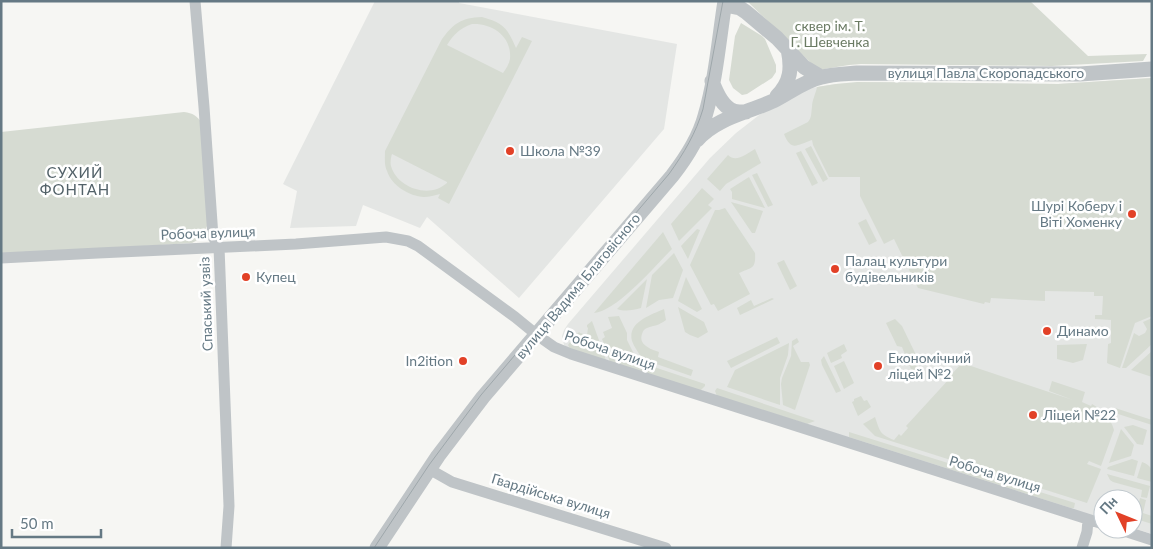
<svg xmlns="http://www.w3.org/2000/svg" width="1153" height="549" font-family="Lato,sans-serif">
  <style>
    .built { fill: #e4e6e4 }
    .green { fill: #d6dbd2; fill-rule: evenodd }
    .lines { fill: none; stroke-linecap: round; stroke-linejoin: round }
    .minor { stroke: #bfc4c7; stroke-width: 11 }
    .tertiary { stroke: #bfc4c7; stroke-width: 15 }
    .tram { stroke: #9ea7ab; stroke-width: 1 }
    .poi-dot { fill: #e24127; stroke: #fff; stroke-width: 2 }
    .labels { text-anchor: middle; stroke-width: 5; stroke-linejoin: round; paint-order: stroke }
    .park-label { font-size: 14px; fill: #6b7b64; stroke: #fff }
    .street-label { font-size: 14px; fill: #657984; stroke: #fff }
    .poi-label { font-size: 14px; fill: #657984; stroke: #fff; text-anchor: start }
    .neighbourhood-label { font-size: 15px; letter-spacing: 1px; fill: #536269; stroke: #fff }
  </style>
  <rect width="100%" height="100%" fill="#f6f6f3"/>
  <path class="built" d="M375,1H459V3L677,44L664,129L519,298L427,217L420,228L363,205L356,226L290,228L297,191L283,184Z
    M1152,78V534L1133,528V499H1103V519L566,347L564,345L562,336L564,330L568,324L710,158L736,133L772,105L805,90L817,87L836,84L880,82L1058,84Z"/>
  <path class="green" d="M747,1H1030L1088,56L1147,54L1143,61L1052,66L861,64L849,65L818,70Z
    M482,17C503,23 507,27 516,48L522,37L532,41L449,204L438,198L440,194C435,195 429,197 424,197C409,196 392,186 387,171C384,165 385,157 385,151L442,39C454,23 461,18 482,17ZM472,24C492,23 512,36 510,59C509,64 506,69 503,73L447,45C455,33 459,29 472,24ZM392,154L447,182V183C444,185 440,188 437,189C419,195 396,184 391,166C390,163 391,157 392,154Z
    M741,23L762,36L765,39L776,65V72L772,78L747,94L742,95L733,88L729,80L735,36Z
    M1152,78V316L1135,323L1120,368L1109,364L1107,363L1108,344L1111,343V320L1095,319V315H1102L1103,296H1094V292L1045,291V301L991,298L990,303L985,302L984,304L918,288L894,239L884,244L860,196V177H829L813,145L812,140C797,145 791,152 784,134L808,122C812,117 811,113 812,107C812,100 816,93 817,87L836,84L857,82L1058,84Z
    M184,112C193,113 197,116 202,123L208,224L201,238L192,243L1,255V132Z
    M811,146L828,179L823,182L805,149Z
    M755,149L761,163L726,184L720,191L707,179L728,155C736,163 746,154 755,149Z
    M801,151L818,183L812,186L796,153Z
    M757,173L773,205L768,207L752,175Z
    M749,177L765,208L732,199V192L730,189Z
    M702,188L714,199L708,205L712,208L679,241L671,224Z
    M731,202L763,211L755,233H752Z
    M725,208L755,253C756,269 752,267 739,273L750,294L718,311L714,304L711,305L690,265L715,210H719Z
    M866,219L877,241L869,245L858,223Z
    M697,229L700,230L688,259L681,246Z
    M663,232L672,249C655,266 617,311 594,313Z
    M674,253L683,270L673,298L659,300L646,308L652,275Z
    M784,260L797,286L790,290L777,263Z
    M686,277L702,309L697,312L678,301Z
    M647,279L641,308C633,310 625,312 617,309Z
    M772,298L774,299L740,315L737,308L751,300L754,306Z
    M678,307L704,322L708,332L698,338L690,335L685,332Z
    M664,309L666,320C658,326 655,325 647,328C644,329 643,331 642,334C638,345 651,349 659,352L658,357L693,370L691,376L642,359C639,353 634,347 632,341C627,322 651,315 664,309Z
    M619,316L627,333V340L635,356L605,346L602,339L605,337L603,332L612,328L608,317Z
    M1152,318V344L1126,368H1122L1134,333L1139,336L1145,333L1147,329L1143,322Z
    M895,319L902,326L919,361L917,369L913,374L902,347L897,346L886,323Z
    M592,321L600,343L599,344L576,335L579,332L580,333L587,335L588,328L587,327V325Z
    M777,337L780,343L731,368L727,361Z
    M797,338L799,342L793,346L801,362H809L810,365L795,410L783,405L781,384L782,378L791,356L792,341Z
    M572,339L602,350L606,360L570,349L568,345Z
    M789,343L788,355L780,378V405L727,387L735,370Z
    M844,344L847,351L841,355L842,358L831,363L827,353Z
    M1087,344L1083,360L1073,363L1057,359V345Z
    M606,351L705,384V386L701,390H698L610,362Z
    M1152,351V377L1131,370Z
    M824,356L841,391L836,393L822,365L821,360Z
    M844,361L854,383L844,389L834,366Z
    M962,363L1073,400L1049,391L1052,381L1085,392L1082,402L1091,406L1092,404C1102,410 1111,418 1114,430L1101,466L1089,461L1087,464L1101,469L1087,503L875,436L863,424L875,417C880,431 879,434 894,440L899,434L901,436L908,428L906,426L950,378L949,377Z
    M717,388L815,421L807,424L717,396L715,391Z
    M861,396L864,401L867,400L871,407L858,416L852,402L854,401V399Z
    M1112,407L1152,420V425L1115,413L1111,411Z
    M1133,425L1147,430L1143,445L1137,444L1124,427Z
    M1121,429L1134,445L1131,456L1109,463Z
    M849,432L1075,503L1074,508H1071L849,437Z
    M1132,459L1138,461L1134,476L1107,469L1108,467Z
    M1142,462C1153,466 1152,471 1152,482L1137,478Z
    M1107,474L1150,486L1147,498L1141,497L1142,490L1113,482L1110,480Z
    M1140,498L1146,500L1143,513L1152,516V524L1133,518V510L1137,511Z"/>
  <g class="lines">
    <path class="minor" d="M195,1L204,107L213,237L219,247L229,506L226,548
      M1,258L98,253L296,244L386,237L408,241L418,246L515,317L537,335L554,347L571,354L1103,524
      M429,469L452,482L666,548
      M1118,529L1152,540
      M1082,548L1087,532L1088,520"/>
    <path class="tertiary" d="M725,5L740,8L746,12L777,38L804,67L821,77
      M712,81C716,92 722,107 734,111C737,112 743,112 746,112
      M777,96C791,82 792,68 788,49
      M697,140C716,118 747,113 773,101C789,93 804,81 822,77C833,74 845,74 857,73L1080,74L1152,69
      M377,548L438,456L483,397L672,176C686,158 699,138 705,116C716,79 719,39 725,1"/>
    <path class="tram" d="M374,548L429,465L481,395L669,174C684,153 696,133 703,109L723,1"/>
  </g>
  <g class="poi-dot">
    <circle cx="510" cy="151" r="5"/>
    <circle cx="1132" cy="214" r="5"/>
    <circle cx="835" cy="269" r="5"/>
    <circle cx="246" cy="277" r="5"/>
    <circle cx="1047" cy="331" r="5"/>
    <circle cx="463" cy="361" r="5"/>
    <circle cx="878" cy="366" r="5"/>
    <circle cx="1033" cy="415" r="5"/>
  </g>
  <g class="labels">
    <g class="park-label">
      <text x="830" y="31">сквер ім. Т.<tspan x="830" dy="16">Г. Шевченка</tspan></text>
    </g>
    <g class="street-label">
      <text x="986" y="78">вулиця Павла Скоропадського</text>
      <text transform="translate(208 233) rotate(-2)" y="5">Робоча вулиця</text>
      <text transform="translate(578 286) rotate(-50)" y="5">вулиця Вадима Благовісного</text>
      <text transform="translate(206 304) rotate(-92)" y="5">Спаський узвіз</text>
      <text transform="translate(610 350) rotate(19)" y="5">Робоча вулиця</text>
      <text transform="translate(995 474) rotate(17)" y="5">Робоча вулиця</text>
      <text transform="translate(551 496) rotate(17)" y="5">Гвардійська вулиця</text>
    </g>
    <g class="poi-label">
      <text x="520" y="156">Школа №39</text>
      <text x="1122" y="211" text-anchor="end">Шурі Коберу і<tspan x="1122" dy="16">Віті Хоменку</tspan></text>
      <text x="845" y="266">Палац культури<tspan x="845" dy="16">будівельників</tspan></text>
      <text x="256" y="282">Купец</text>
      <text x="1057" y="336">Динамо</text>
      <text x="888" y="363">Економічний<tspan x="888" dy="16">ліцей №2</tspan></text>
      <text x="453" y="366" text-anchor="end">In2ition</text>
      <text x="1043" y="420">Ліцей №22</text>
    </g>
    <g class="neighbourhood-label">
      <text x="75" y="178">СУХИЙ<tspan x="75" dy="17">ФОНТАН</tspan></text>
    </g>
  </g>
  <rect width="1153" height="549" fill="none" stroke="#657984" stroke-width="5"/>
  <g transform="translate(1118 514) rotate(313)"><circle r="24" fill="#ffffff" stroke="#c1c9ce"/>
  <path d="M0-4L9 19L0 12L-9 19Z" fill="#e24127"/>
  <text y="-8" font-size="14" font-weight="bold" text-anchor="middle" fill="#657984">Пн</text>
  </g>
  <path d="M12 529v8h89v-8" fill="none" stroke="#657984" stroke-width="2.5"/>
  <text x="20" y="529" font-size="15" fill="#657984" stroke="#ffffff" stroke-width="4" paint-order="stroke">50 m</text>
</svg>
